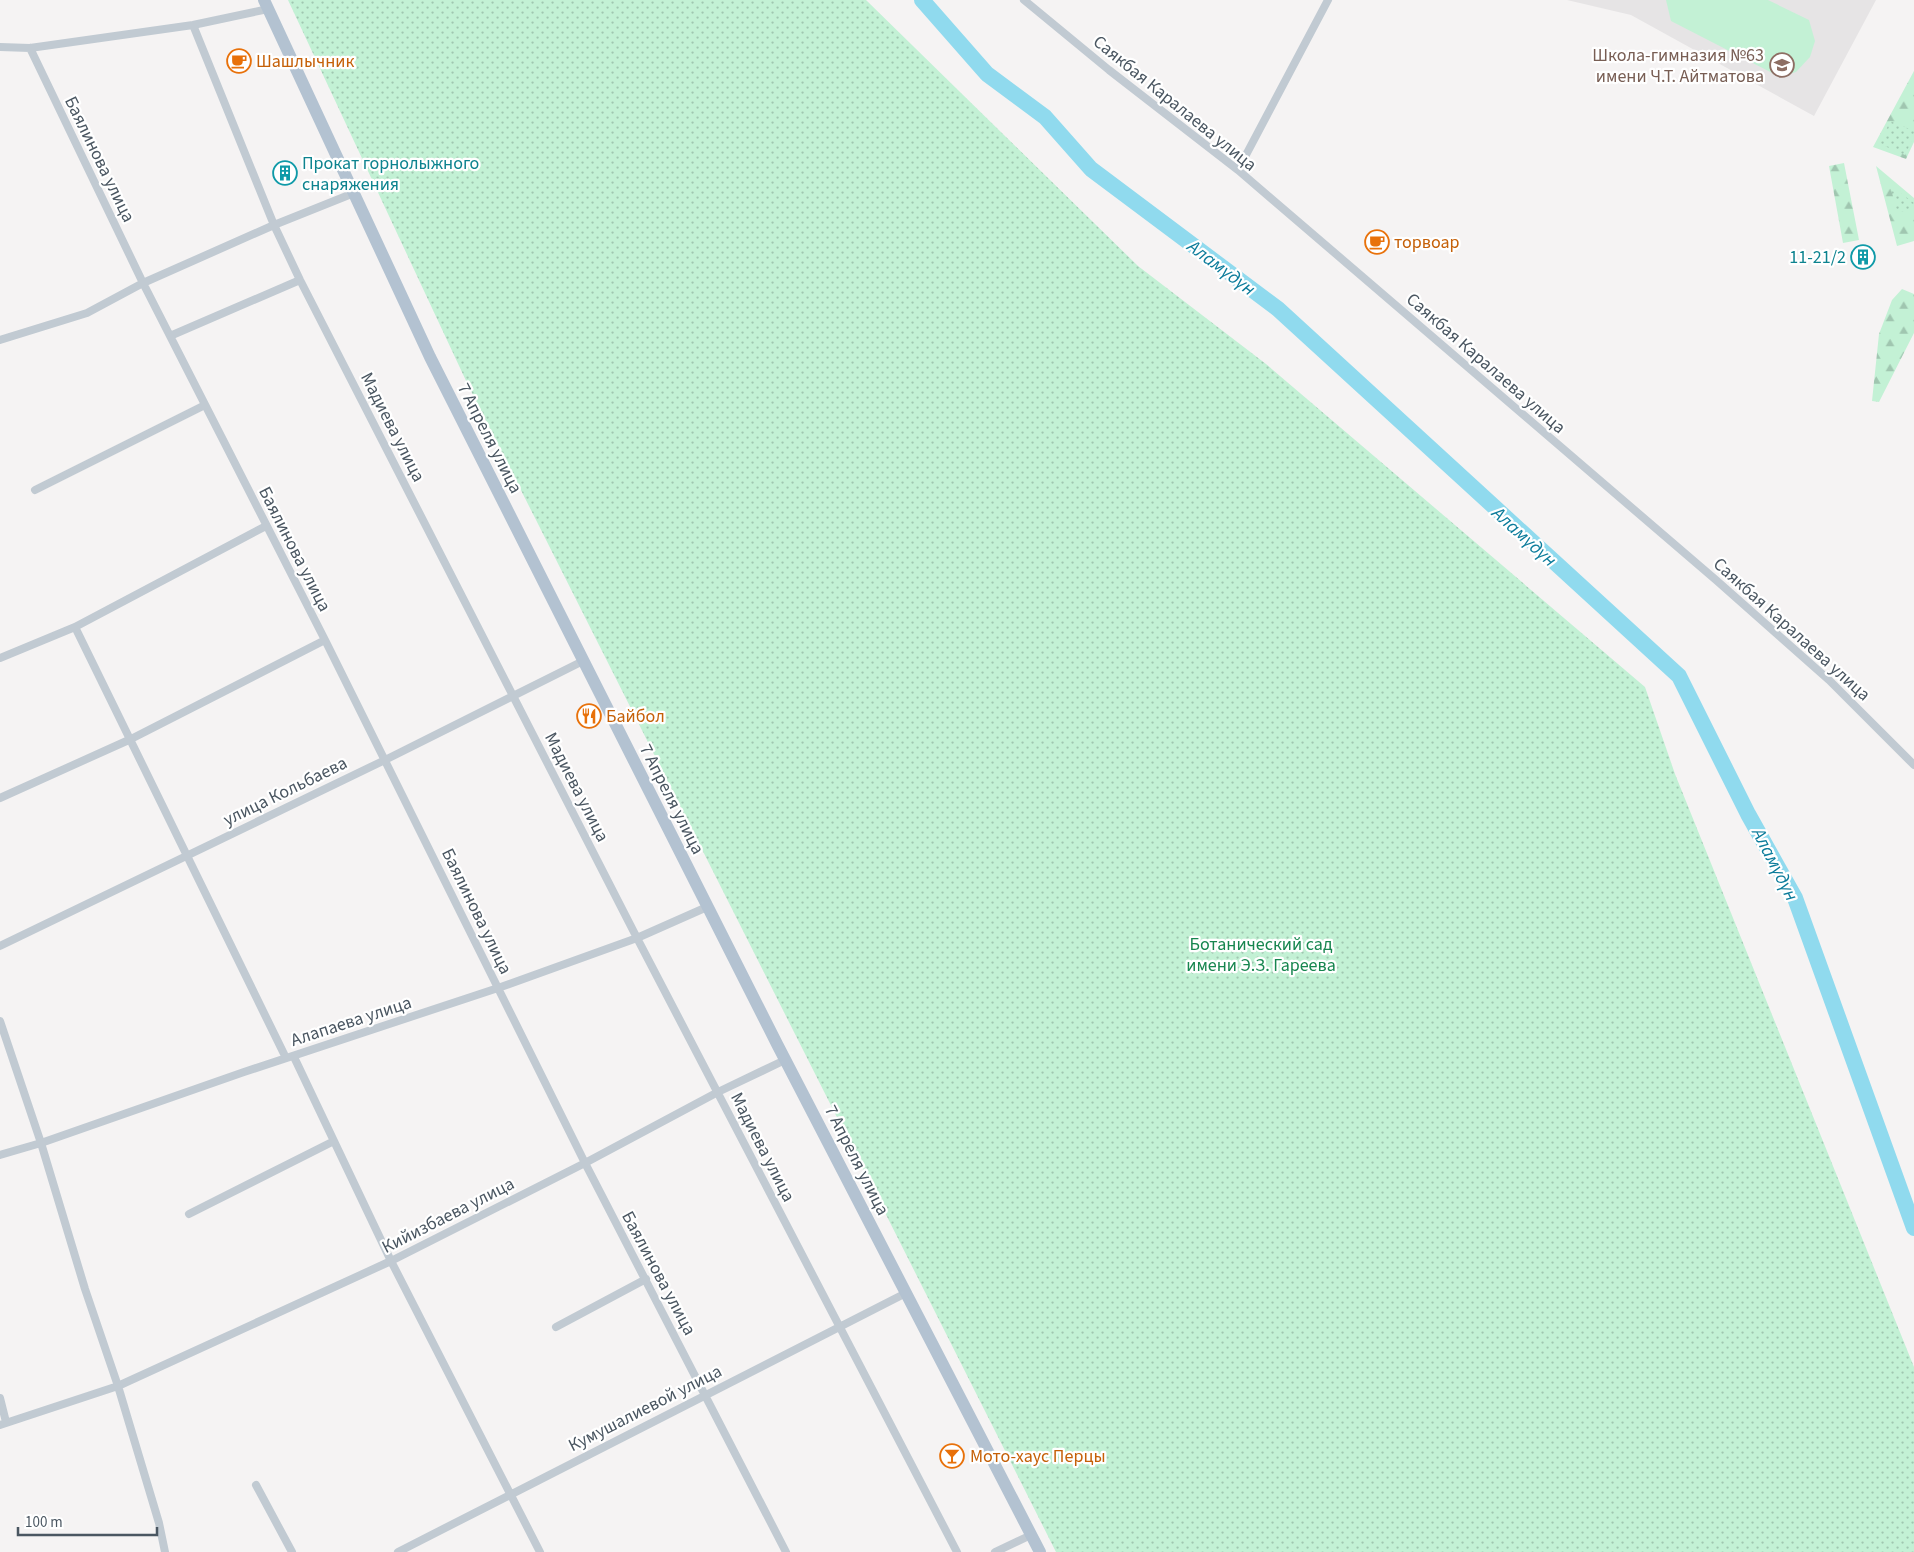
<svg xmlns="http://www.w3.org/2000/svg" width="1914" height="1552" font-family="'Source Sans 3',sans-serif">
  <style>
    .education { fill: #e6e4e5 }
    .grass { fill: #c3f1d5 }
    .forest { fill: url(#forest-firs) }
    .park { fill: url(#park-dots) }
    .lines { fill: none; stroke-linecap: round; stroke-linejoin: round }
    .river { stroke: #90daee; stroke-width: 16 }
    .street { stroke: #c1cad2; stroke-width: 8 }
    .primary { stroke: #b3c2d1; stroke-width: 12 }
    .labels { text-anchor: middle; stroke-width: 4.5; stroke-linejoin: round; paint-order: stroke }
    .education-label { font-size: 18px; fill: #785e54; stroke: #fff; text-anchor: end }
    .food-label { font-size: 18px; fill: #c56008; stroke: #fff; text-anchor: start }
    .street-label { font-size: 18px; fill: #4a5661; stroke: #fff }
    .culture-label { font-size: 18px; fill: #0d838f; stroke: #fff; text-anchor: start }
    .park-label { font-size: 18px; fill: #17864f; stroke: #fff }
    .water-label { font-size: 19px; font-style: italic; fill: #0c7c9b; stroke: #fff }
  </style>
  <defs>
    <pattern id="forest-firs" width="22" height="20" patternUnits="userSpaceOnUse" patternTransform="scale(1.25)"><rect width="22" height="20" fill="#c3f1d5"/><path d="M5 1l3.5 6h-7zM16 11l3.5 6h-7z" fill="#a0c6b0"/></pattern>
    <pattern id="park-dots" width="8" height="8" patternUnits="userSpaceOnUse" patternTransform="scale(1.25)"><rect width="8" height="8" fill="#c3f1d5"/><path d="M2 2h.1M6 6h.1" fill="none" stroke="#a0c6b0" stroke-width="1.8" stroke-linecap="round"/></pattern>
  </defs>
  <rect width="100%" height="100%" fill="#f5f3f3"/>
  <path class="education" d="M1567,0H1876L1814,116L1631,15Z"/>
  <path class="grass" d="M1666,0H1768L1809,20L1815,41L1810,57L1796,72L1780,77L1671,21Z"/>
  <path class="forest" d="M1914,71V142L1906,159L1873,147Z
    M1844,163L1859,240L1843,243L1829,166Z
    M1876,166L1914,198V241L1897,246Z
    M1902,289L1914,294V333L1879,402L1872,401L1879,334L1892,300Z"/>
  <path class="park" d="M288,0H866L1138,266L1266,364L1645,687L1675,774L1914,1367V1552H1056L468,385Z
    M1890,121L1914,131V136L1905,155L1880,144Z
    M1890,185L1914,203V210L1897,212Z"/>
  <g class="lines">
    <path class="river" d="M922,0L987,74L1045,117L1091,169L1278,309L1679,676L1748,814L1795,898L1914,1228"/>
    <path class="street" d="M1024,0L1109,70L1238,170L1716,580L1829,680L1914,765
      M193,25L274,225L300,280L637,938L957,1552
      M0,47L30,48L193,25L268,9
      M30,48L143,283L325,640L585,1163L786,1552
      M1238,170L1328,0
      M170,336L300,280
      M0,340L87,313L143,283L274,225L354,193
      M35,490L205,405
      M75,627L286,1058
      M0,658L75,627L266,526
      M0,798L131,739L325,640
      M0,946L385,760L583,661
      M0,1021L41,1143L85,1289L118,1386L159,1523L165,1552
      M294,1057L391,1261L540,1552
      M0,1155L41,1143L244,1072L498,988L637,938L707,907
      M189,1214L334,1141
      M556,1327L646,1279
      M0,1398L6,1422
      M0,1425L118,1386L391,1261L585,1163L718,1092L785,1060
      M256,1485L292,1552
      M398,1552L906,1293
      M995,1552L1031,1535"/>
    <path class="primary" d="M264,0L430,357L777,1044L1040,1552"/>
  </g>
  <defs>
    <g id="cafe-ring" transform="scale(1.25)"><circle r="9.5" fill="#fff" stroke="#e8710a" stroke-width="1.5"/><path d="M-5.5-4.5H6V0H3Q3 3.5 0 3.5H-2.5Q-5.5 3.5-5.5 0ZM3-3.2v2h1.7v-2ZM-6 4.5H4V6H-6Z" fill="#e8710a"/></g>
    <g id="school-ring" transform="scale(1.25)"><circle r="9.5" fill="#fff" stroke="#8d6e63" stroke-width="1.5"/><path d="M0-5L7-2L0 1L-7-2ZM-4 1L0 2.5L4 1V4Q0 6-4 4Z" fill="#8d6e63"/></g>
    <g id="building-ring" transform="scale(1.25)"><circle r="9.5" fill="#fff" stroke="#0f9aa8" stroke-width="1.5"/><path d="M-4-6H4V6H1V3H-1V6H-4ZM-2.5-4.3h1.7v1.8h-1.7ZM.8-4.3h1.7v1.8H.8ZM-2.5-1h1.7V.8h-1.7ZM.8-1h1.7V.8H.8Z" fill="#0f9aa8"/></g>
    <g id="restaurant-ring" transform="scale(1.25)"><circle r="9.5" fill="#fff" stroke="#e8710a" stroke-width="1.5"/><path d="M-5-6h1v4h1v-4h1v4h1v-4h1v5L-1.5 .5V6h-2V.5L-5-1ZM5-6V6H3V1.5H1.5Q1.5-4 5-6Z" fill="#e8710a"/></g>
    <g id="bar-ring" transform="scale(1.25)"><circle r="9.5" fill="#fff" stroke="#e8710a" stroke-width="1.5"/><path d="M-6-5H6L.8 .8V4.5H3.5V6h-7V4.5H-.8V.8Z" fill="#e8710a"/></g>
  </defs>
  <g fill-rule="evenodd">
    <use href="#cafe-ring" x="239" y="61"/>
    <use href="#school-ring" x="1782" y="65"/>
    <use href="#building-ring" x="285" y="173"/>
    <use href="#cafe-ring" x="1377" y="242"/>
    <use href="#building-ring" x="1863" y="257"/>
    <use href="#restaurant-ring" x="589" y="716"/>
    <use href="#bar-ring" x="952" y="1456"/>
  </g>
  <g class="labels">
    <g class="education-label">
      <text x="1764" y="61">Школа-гимназия №63<tspan x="1764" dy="21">имени Ч.Т. Айтматова</tspan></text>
    </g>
    <g class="food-label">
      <text x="256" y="67">Шашлычник</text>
      <text x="1394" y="248">торвоар</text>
      <text x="606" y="722">Байбол</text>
      <text x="970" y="1462">Мото-хаус Перцы</text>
    </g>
    <g class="street-label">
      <text transform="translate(1175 103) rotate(39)" y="6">Саякбая Каралаева улица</text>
      <text transform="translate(100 159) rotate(64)" y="6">Баялинова улица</text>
      <text transform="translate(1486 363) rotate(41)" y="6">Саякбая Каралаева улица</text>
      <text transform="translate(393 427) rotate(63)" y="6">Мадиева улица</text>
      <text transform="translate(490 438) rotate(63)" y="6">7 Апреля улица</text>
      <text transform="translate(295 549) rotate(63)" y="6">Баялинова улица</text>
      <text transform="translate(1792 629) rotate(42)" y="6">Саякбая Каралаева улица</text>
      <text transform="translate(577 787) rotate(63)" y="6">Мадиева улица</text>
      <text transform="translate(285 791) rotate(-26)" y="6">улица Кольбаева</text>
      <text transform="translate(672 799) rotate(63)" y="6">7 Апреля улица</text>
      <text transform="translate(477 911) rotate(64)" y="6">Баялинова улица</text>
      <text transform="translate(351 1021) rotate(-18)" y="6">Алапаева улица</text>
      <text transform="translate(763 1147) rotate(63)" y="6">Мадиева улица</text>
      <text transform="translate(857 1160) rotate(63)" y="6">7 Апреля улица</text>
      <text transform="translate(448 1215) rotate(-27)" y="6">Кийизбаева улица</text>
      <text transform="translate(659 1273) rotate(62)" y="6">Баялинова улица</text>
      <text transform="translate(645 1408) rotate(-27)" y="6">Кумушалиевой улица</text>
    </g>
    <g class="culture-label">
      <text x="302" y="169">Прокат горнолыжного<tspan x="302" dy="21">снаряжения</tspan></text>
      <text x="1846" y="263" text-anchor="end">11-21/2</text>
    </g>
    <g class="park-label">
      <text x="1261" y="950">Ботанический сад<tspan x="1261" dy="21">имени Э.З. Гареева</tspan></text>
    </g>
    <g class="water-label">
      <text transform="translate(1222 267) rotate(37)" y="7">Аламүдүн</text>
      <text transform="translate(1525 536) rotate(42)" y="7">Аламүдүн</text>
      <text transform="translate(1776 864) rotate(63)" y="7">Аламүдүн</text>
    </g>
  </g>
  <path d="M18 1527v8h139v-8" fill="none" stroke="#4a5661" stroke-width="2.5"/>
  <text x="25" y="1527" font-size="15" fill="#4a5661" stroke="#ffffff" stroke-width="4" paint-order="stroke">100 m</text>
</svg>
